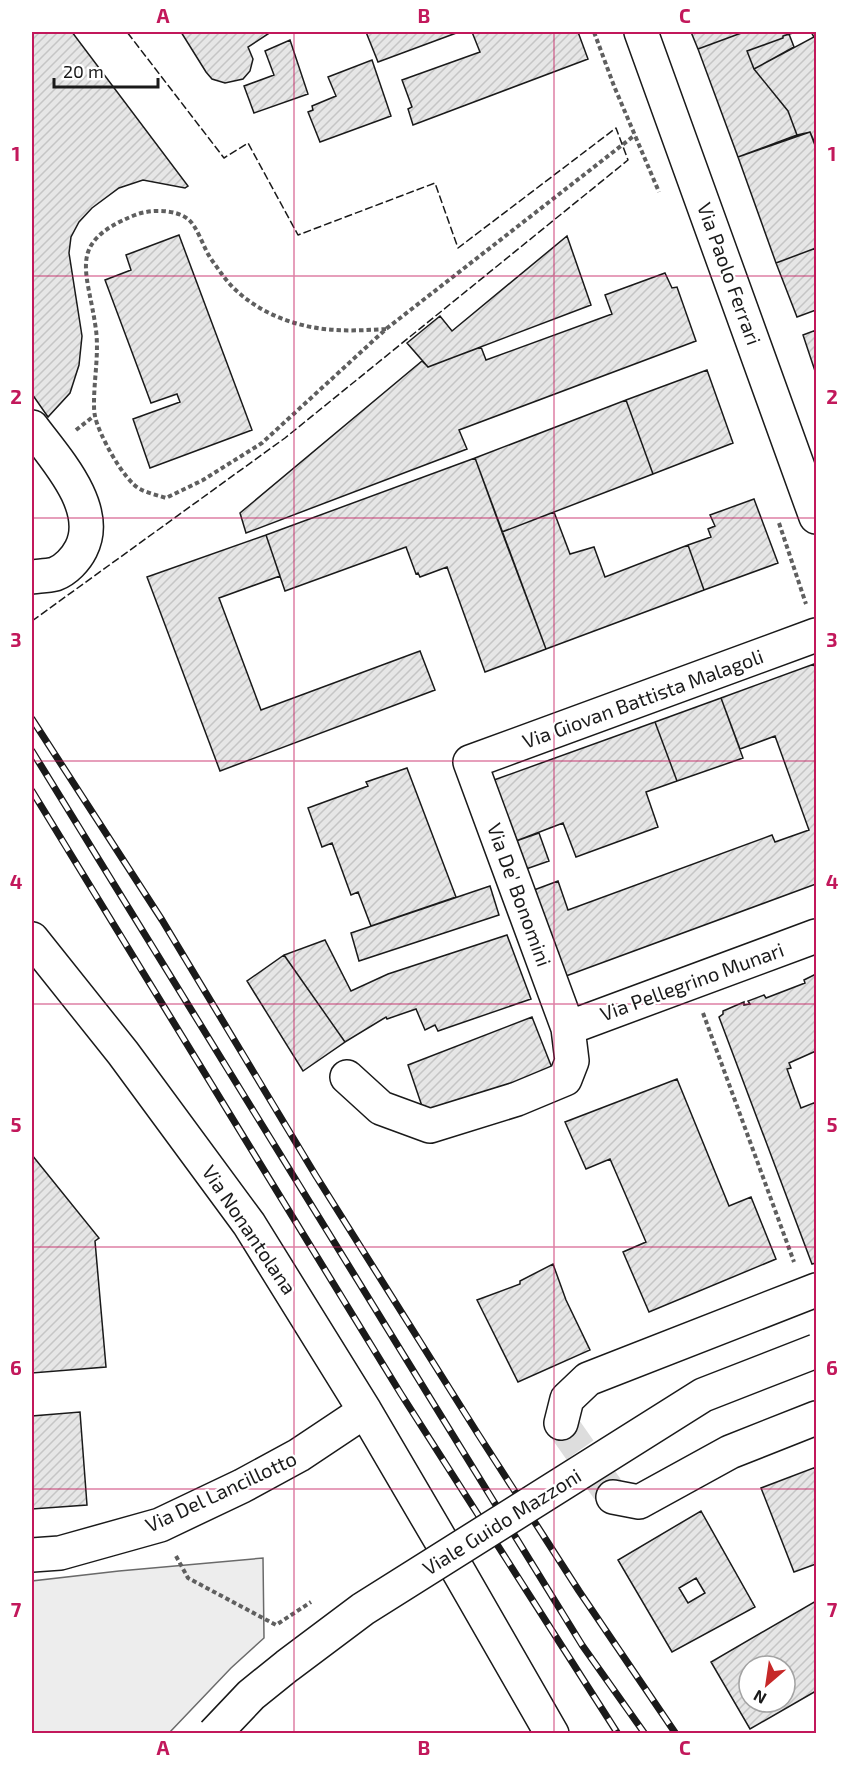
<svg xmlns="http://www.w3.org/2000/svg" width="848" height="1765" font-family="'Exo 2',sans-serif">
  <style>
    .parking { fill: #ededed; stroke: #6a6a6a; stroke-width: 1.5 }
    .building { fill: url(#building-hatch); stroke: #1a1a1a; stroke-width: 1.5; fill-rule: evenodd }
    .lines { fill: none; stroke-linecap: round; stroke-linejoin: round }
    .minor-tunnel { stroke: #ddd; stroke-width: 33; stroke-dasharray: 33 16; stroke-linecap: butt }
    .minor-casing { stroke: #1a1a1a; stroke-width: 36 }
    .path { stroke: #5f5f5f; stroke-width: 4; stroke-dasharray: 4.5 3; stroke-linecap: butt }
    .minor { stroke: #fff; stroke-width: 33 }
    .rail-casing { stroke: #1a1a1a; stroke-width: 7 }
    .rail { stroke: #fff; stroke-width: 4.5; stroke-dasharray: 14; stroke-linecap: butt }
    .major-bridge-casing { stroke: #1a1a1a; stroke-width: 36; stroke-linecap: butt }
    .major-bridge { stroke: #fff; stroke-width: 33 }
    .fence { stroke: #1a1a1a; stroke-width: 1.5; stroke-dasharray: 8 3; stroke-linecap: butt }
    .grid { fill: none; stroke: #c2185b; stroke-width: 1.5; stroke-opacity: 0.55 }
    .labels { text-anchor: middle; stroke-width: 4.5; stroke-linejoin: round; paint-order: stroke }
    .street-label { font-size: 20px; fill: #1a1a1a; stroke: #fff }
    .neatline { fill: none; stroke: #c2185b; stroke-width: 2 }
    .grid-label { font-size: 20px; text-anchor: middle; font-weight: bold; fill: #c2185b }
  </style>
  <defs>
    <pattern id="building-hatch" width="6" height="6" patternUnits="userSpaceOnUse" patternTransform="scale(1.5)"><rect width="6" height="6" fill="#e6e6e6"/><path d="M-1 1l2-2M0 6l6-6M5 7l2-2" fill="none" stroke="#c5c5c5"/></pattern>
  </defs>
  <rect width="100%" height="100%" fill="#fff"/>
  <path class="parking" d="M263,1558L264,1638L231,1668L169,1733H32V1581L119,1571Z"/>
  <path class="building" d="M32,32H72L188,186L185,188L143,180L119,188L92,208L79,222L71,237L69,253L82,336L79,365L70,393L48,417L32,394Z
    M181,32H271L248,47L253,59L250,71L243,79L225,83L212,79L206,72Z
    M366,32H459L378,62Z
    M472,32H578L588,59L413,125L408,109L412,107L402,80L480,52Z
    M691,32H744L698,49Z
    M744,32H796L783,36V38L747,51L754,69L788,111L797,135L738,157L698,49Z
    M811,32H816V139L814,141L810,132L797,135L788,111L754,69L814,37Z
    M789,34L794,47L754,69L747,51L783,38V36Z
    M290,40L308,94L254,113L244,86L274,75L265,51Z
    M372,60L391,116L320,142L308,112L313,110L312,106L336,96L328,77Z
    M810,132L816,148V248L776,263L738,157Z
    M179,235L252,430L150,468L133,419L180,402L177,394L151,403L105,280L131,270L126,255Z
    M567,236L591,305L428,367L407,343L440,316L452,331Z
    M816,248V310L797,317L776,263Z
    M665,273L672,288L677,287L696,341L459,430L467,449L246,533L240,513L422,361L428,367L481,347L486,360L612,314L605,295Z
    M816,330V374L803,335Z
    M707,370L733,443L653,474L626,400Z
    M626,400L653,474L502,532L475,458Z
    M475,458L546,649L485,672L447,567L420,577L418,573L416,574L406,547L285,591L266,535Z
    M754,499L778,563L704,590L688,545L711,537L708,529L715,526L710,515Z
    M554,512L570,554L594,547L605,577L688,545L704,590L546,649L502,532Z
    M266,535L280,576L219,598L261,710L420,651L435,690L220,771L147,577Z
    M814,664L816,672V884L566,976L534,890L558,881L568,910L772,835L775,842L809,830L775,736L740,749L721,698Z
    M721,698L743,758L677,781L655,722Z
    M655,722L677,781L646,792L658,827L576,857L563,823L516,841L494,780Z
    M407,768L456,897L371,926L358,892L351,895L332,843L322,847L308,808L368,786L366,782Z
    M539,833L549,861L526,869L516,841Z
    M490,886L499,915L359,961L351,933Z
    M507,935L531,999L438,1031L435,1025L425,1030L416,1009L387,1019L386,1017L345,1042L284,955L325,940L351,991L388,974Z
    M284,955L345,1042L303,1071L247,981Z
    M816,974V1051L789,1063L791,1068L787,1069L801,1108L816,1102V1263L812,1264L719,1017L723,1014V1011L744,1002V1005L750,1004L748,1001L764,995L766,998L805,983L804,980Z
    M532,1017L554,1073L425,1115L408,1065Z
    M677,1079L729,1206L751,1197L776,1259L649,1312L623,1252L646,1242L610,1159L586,1169L565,1122Z
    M32,1155L99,1238L95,1241L106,1367L32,1373Z
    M553,1264L566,1300L590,1350L518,1382L477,1300L520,1284V1281Z
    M80,1412L87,1505L32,1509V1416Z
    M816,1467V1564L794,1572L761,1488Z
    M701,1511L755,1607L672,1652L618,1560ZM696,1578L705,1593L688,1603L679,1588Z
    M816,1601V1691L750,1729L711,1662ZM749,1666H786L793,1679L785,1683V1702H749Z"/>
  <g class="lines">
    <path class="minor-tunnel" d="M561,1423L613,1497"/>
    <g class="minor-casing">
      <path id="minor" d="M641,32L816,517
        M32,427C55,458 102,508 81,549C76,559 66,570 55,574C47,576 39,576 32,577
        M32,939L123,1053L249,1224L365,1411L440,1539L552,1734
        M568,1028L816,936
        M347,1077L381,1108L430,1126L517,1099L565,1079L572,1061L568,1028L470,762L816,635
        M561,1423L567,1399L588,1379L816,1290
        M613,1497L639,1502L730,1452L816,1418
        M32,1555L60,1553L160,1525L242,1486L299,1455L365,1411"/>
    </g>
    <path class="path" d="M594,32L614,86L659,192
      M386,329C369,330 352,331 336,330C293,328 246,309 221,273C217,267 212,261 208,254C203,245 196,225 188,219C175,209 150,209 135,215C65,243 88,270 96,330C99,354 94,379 94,403C94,407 94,412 95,416C98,433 124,481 140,489C147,493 157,495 166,498L203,480L262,443L386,329L635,135
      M76,430L94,416
      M779,523L806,604
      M703,1013L794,1262
      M176,1556L188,1578L276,1625L311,1602"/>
    <use href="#minor" class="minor"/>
    <g class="rail-casing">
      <path id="rail" d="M32,719L162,920L316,1176L478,1434L579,1591L676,1734
        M32,751L582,1645L645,1734
        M32,791L401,1394L618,1734"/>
    </g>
    <use href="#rail" class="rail"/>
    <g class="major-bridge-casing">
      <path id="major-bridge" d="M214,1734L251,1695L287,1666L363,1609L703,1395L816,1351"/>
    </g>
    <use href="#major-bridge" class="major-bridge"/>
    <path class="fence" d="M32,621L285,438L628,160L616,128L458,248L435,183L298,235L248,143L224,158L127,32"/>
  </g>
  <path class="grid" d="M294,32V1734M554,32V1734M32,276H816M32,518H816M32,761H816M32,1004H816M32,1247H816M32,1489H816"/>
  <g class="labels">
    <g class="street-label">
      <text transform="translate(729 274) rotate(70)" y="7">Via Paolo Ferrari</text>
      <text transform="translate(643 699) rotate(-20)" y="7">Via Giovan Battista Malagoli</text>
      <text transform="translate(519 895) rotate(70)" y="7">Via De' Bonomini</text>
      <text transform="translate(692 982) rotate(-20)" y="7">Via Pellegrino Munari</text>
      <text transform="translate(249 1230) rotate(56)" y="7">Via Nonantolana</text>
      <text transform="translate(221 1492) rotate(-25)" y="7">Via Del Lancillotto</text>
      <text transform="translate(502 1522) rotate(-32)" y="7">Viale Guido Mazzoni</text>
    </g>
  </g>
  <rect width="848" height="1765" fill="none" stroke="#ffffff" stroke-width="66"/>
  <g transform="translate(767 1684) rotate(209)"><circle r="28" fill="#ffffff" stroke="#a3a3a3" stroke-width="1.5"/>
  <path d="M0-4.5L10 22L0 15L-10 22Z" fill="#c62828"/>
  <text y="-9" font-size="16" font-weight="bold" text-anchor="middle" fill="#1a1a1a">N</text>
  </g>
  <path d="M54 78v9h104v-9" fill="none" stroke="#1a1a1a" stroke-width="3"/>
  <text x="63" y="78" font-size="18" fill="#1a1a1a" stroke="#ffffff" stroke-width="4.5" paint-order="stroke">20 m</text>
  <rect x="33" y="33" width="782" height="1699" class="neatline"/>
  <g class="grid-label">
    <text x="163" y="23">A</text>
    <text x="424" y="23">B</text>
    <text x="685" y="23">C</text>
    <text x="16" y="161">1</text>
    <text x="832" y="161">1</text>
    <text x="16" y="404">2</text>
    <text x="832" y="404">2</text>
    <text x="16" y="647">3</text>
    <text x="832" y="647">3</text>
    <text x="16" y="889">4</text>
    <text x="832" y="889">4</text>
    <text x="16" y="1132">5</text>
    <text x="832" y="1132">5</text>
    <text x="16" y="1375">6</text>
    <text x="832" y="1375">6</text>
    <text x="16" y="1617">7</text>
    <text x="832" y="1617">7</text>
    <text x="163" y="1755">A</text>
    <text x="424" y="1755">B</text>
    <text x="685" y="1755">C</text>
  </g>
</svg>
